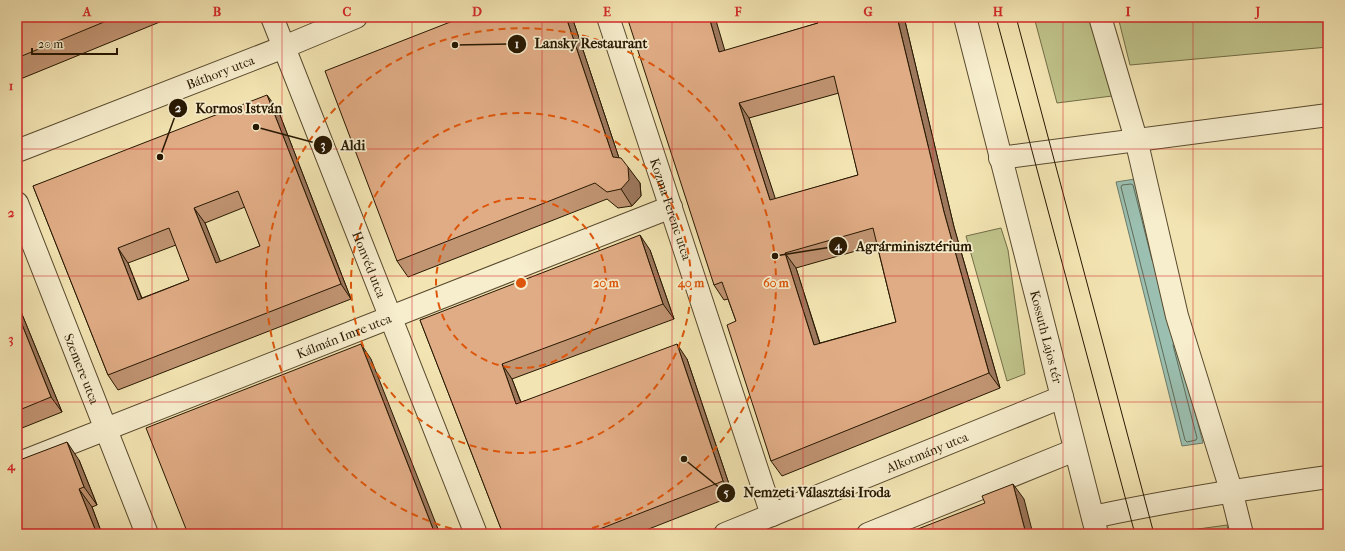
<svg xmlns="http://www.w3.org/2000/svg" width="1345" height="551" font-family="'IM FELL French Canon',serif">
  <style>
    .green { fill: #bfc38a; stroke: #726d46 }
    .water { fill: #9bbfb0; stroke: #6c7c6a }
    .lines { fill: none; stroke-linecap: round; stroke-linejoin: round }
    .shore { stroke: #606b58; stroke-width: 1 }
    .street-casing { stroke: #594a2e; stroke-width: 24 }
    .street { stroke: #f7eece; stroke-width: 22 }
    .tram { stroke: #261701; stroke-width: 1 }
    .wall { fill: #c19472; stroke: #261701; fill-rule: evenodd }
    .shaded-wall { fill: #9d785d; stroke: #261701 }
    .building { fill: #e0ac85; stroke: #261701; fill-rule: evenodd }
    .grid { fill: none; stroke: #d62828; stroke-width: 1; stroke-opacity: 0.55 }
    .ring { fill: none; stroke: #de560b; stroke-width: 2; stroke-dasharray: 7 5 }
    .labels { text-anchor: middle; stroke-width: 3.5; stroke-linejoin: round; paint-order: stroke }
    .street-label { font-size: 13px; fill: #261701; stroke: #f7eece }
    .centre { fill: #de560b; stroke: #f7eece; stroke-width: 2 }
    .ring-label { font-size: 12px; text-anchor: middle; font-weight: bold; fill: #de560b; stroke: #f7eece; stroke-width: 3.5; stroke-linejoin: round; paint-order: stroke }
    .leader { fill: none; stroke: #261701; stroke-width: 1.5 }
    .callout-dot { fill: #261701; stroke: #f7eece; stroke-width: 1.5 }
    .mark-label { font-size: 12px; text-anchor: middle; font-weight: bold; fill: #fff }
    .callout-label { font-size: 14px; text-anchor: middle; font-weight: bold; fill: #261701; stroke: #f7eece; stroke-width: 3.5; stroke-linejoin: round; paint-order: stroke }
    .neatline { fill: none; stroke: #d62828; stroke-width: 1.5 }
    .grid-label { font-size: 13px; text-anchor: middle; font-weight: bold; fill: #d62828 }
  </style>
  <rect width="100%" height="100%" fill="#f3e5b3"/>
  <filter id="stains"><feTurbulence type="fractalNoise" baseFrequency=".005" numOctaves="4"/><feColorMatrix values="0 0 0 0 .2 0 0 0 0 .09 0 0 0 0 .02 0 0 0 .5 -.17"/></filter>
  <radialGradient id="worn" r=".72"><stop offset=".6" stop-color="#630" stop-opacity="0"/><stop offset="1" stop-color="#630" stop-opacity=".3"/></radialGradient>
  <path class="green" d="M1034,17H1092L1112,96L1057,103Z
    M1118,17H1328V47L1130,65Z
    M1001,228L1008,250L1025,374L1007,381L966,236Z
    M1227,525L1229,534L1169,533Z"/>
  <path class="water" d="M1135,179L1203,443L1182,446L1116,182Z"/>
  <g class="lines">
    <path class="shore" d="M1152,260L1133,185L1131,184L1122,185L1121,187L1185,440L1187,442L1196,440L1197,438L1173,345"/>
    <g class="street-casing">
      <g id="street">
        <path id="s1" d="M272,17L476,534"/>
        <path id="s2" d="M608,17L772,515"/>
        <path id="s3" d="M965,17L1097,534"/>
        <path d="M1100,17L1136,139L1177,316L1231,490L1242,534"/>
        <path id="s4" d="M17,151L284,47L356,17"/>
        <path d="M1000,158L1328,115"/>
        <path id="s5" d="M17,203L147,534"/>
        <path id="s6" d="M17,464L671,207"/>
        <path d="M1093,517C1171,500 1249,488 1328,477"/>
        <path id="s7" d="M725,534L1062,397"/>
        <path d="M868,534L1075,450"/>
      </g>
    </g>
    <use href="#street" class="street"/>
    <path class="tram" d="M996,17L1135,534
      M1016,17L1154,534"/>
  </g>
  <path class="wall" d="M17,17H172L18,80L19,82L17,83Z
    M572,17L619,158L640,183L641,196L632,206L618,208L607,199L408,277L397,261Z
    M817,17H904L954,227L1000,388L782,476L771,461L736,321L728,299L724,300L714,285L725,51L818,23ZM839,93L858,175L775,199L749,118ZM877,245L896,322L820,343L796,268Z
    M278,110L351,299L118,390L108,375L33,186ZM245,207L260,246L220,262L205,223ZM176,245L189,280L142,298L128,263Z
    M650,250L674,319L512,379L521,402L687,359L733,496L636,534H503L420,320Z
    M17,302L62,412L17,430Z
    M79,460L97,505L92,507L102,534H17Z"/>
  <path class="shaded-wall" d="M566,17H572L624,173L613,157Z
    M709,17H715L730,68L719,52Z
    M897,17H904L954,227L1000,388L989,373L944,212Z
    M267,95L278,110L351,299L341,284Z
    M739,103L749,118L781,216L770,200Z
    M628,167L640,183L641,196L632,206L621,189Z
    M194,208L205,223L227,278L216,263Z
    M640,235L650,250L674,319L663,304Z
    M118,248L128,263L148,315L138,300Z
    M785,253L796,268L825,360L814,345Z
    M17,302L62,412L51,397L17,312Z
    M361,344L371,359L440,534H435Z
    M677,344L687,359L733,496L723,481Z
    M502,364L512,379L527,419L516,404Z
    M67,442L79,460L97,505L84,487Z
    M1013,484L1024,499L1033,534H1026Z
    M79,489L92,507L102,534H97Z"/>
  <path class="building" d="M17,17H116L17,58Z
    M463,17H566L613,157L621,158L628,167L629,180L621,189L607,192L595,183L397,261L325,71Z
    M627,17H709L719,52L818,23L817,17H897L944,212L989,373L771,461L727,325L736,321L722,282L714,285ZM834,76L858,175L770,200L739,103ZM873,228L896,322L814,345L785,253Z
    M267,95L341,284L108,375L33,186ZM238,191L260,246L216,263L194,208ZM169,228L189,280L138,300L118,248Z
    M640,235L663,304L502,364L516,404L677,344L723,481L587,534H503L420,320Z
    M17,312L51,397L17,411Z
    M361,344L435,534H188L146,428Z
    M67,442L84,487L79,489L97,534H17V461Z
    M1013,484L1026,534H905L985,503L982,496Z"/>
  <path class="grid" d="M152,17V534M282,17V534M412,17V534M542,17V534M672,17V534M803,17V534M933,17V534M1063,17V534M1193,17V534M17,149H1328M17,276H1328M17,402H1328"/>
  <g class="ring">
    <circle cx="521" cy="283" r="85"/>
    <circle cx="521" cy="283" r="170"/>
    <path d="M475 534A255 255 0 1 1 567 534"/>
  </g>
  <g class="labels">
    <g class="street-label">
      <text dy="5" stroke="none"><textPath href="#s4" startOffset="218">Báthory utca</textPath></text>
      <text dy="5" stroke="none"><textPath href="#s2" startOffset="202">Kozma Ferenc utca</textPath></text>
      <text dy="5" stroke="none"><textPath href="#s1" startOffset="266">Honvéd utca</textPath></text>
      <text dy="5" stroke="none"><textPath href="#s6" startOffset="351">Kálmán Imre utca</textPath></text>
      <text dy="5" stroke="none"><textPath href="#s3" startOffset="330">Kossuth Lajos tér</textPath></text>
      <text dy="5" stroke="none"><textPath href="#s5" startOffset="178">Szemere utca</textPath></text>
      <text dy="5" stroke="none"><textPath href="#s7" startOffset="218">Alkotmány utca</textPath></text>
    </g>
  </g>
  <circle cx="521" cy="283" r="6" class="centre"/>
  <g class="ring-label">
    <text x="606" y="287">20 m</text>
    <text x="691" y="287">40 m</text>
    <text x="776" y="287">60 m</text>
  </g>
  <path class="leader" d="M455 45L517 44M160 157L178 108M256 127L323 145M775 256L838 246M684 459L726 493"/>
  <g class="callout-dot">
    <circle cx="455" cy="45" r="4"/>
    <circle cx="160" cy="157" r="4"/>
    <circle cx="256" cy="127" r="4"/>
    <circle cx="775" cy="256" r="4"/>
    <circle cx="684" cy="459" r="4"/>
    <circle cx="517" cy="44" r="10"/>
    <circle cx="178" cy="108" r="10"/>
    <circle cx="323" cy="145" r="10"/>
    <circle cx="838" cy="246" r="10"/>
    <circle cx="726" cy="493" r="10"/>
  </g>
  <g class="mark-label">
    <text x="517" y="48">1</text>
    <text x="178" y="112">2</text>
    <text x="323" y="149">3</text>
    <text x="838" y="250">4</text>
    <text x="726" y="497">5</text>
  </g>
  <g class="callout-label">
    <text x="591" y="48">Lansky Restaurant</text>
    <text x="239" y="113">Kormos István</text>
    <text x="353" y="150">Aldi</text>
    <text x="914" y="251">Agrárminisztérium</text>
    <text x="817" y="497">Nemzeti Választási Iroda</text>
  </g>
  <rect width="1345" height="551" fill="none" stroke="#f3e5b3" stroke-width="44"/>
  <path d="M32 48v6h85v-6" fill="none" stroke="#261701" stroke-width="2"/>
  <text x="38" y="48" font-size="12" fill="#261701" stroke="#f7eece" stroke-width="3" paint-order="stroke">20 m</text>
  <rect x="22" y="22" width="1301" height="507" class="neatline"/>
  <g class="grid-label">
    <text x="87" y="16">A</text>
    <text x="217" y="16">B</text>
    <text x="347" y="16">C</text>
    <text x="477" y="16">D</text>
    <text x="607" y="16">E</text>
    <text x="738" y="16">F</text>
    <text x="868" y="16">G</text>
    <text x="998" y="16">H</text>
    <text x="1128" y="16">I</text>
    <text x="1258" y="16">J</text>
    <text x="11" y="90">1</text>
    <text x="11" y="217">2</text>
    <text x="11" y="343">3</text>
    <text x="11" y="470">4</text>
  </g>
  <rect width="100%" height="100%" filter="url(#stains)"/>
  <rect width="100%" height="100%" fill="url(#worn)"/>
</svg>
